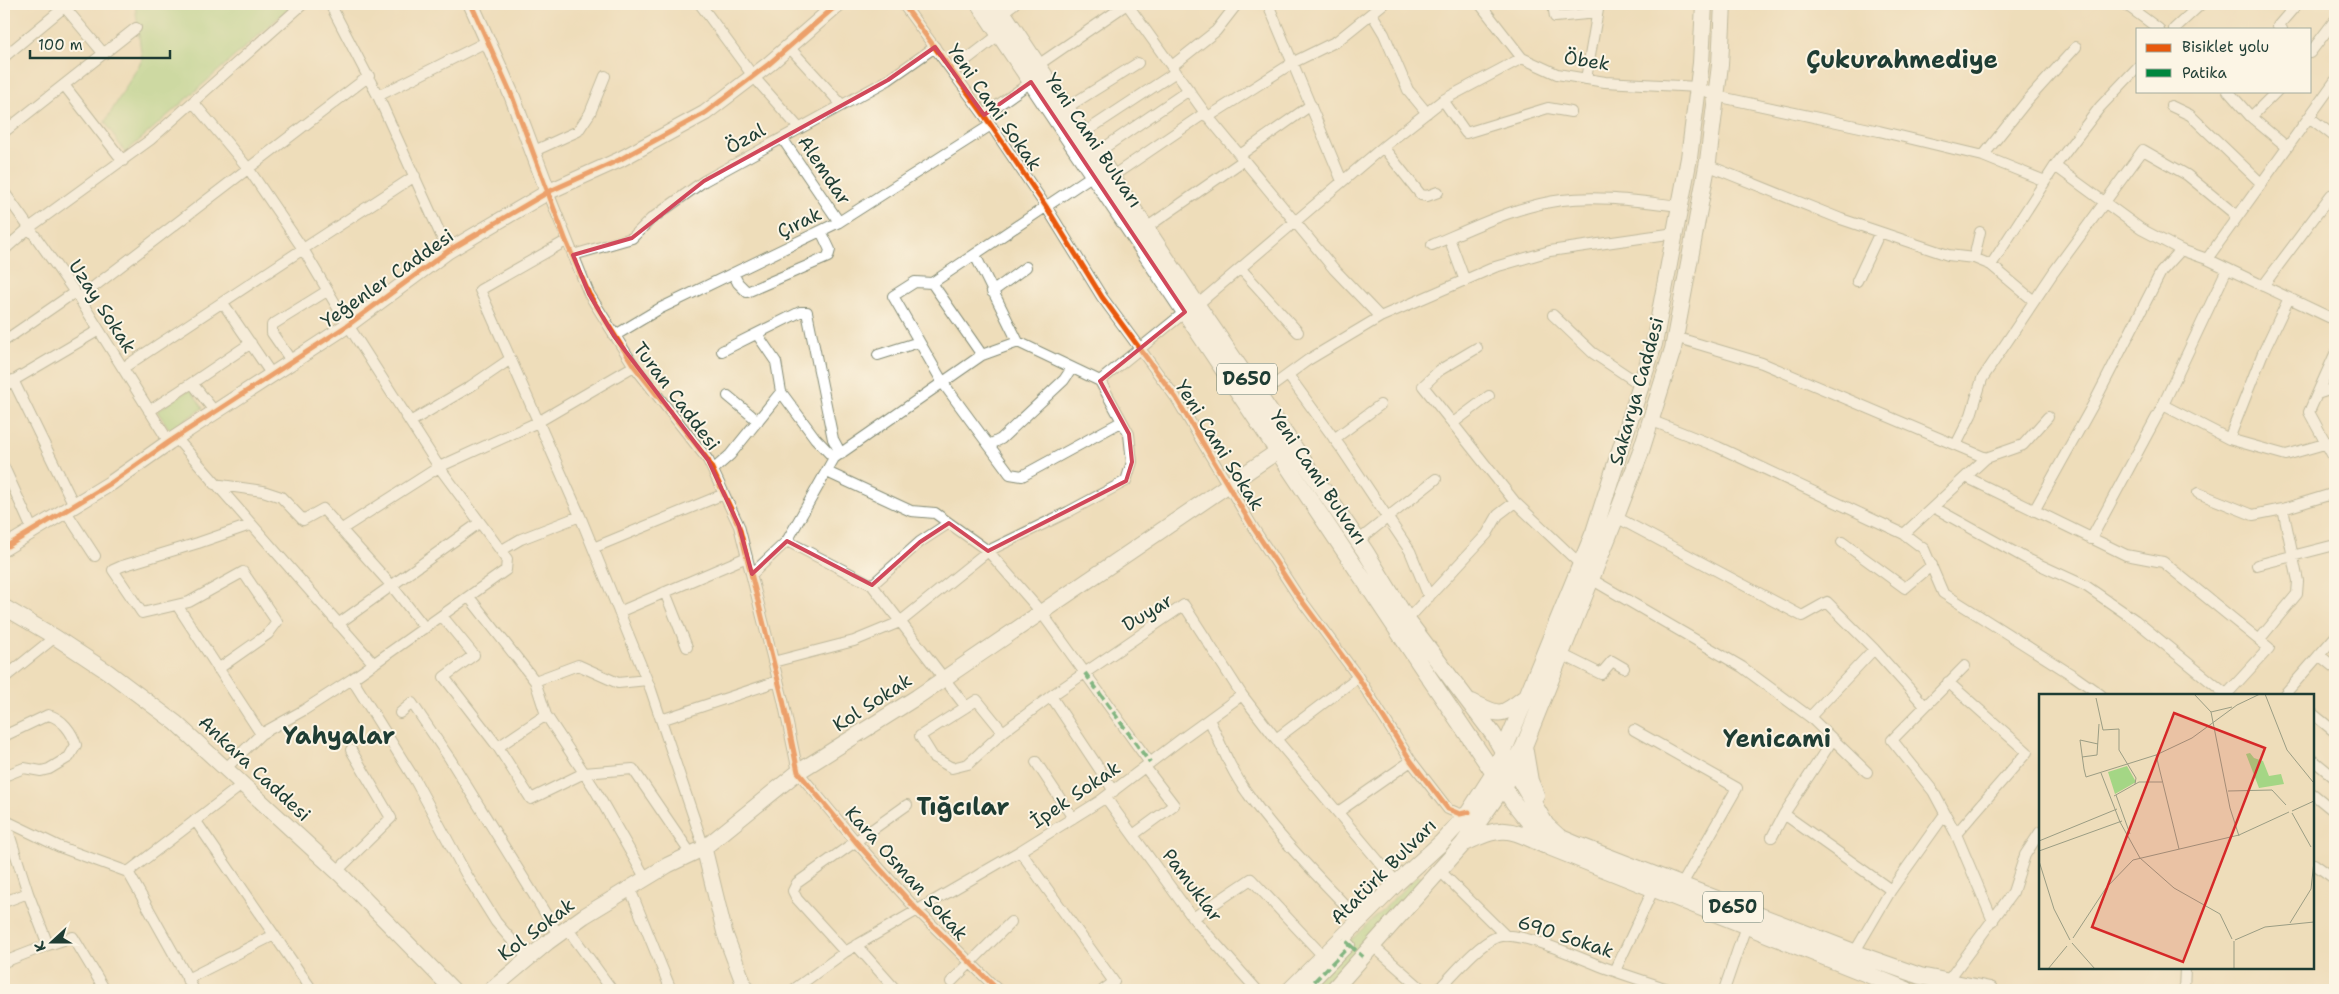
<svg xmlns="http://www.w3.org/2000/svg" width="2339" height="994" font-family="'Shantell Sans',sans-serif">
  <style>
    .green { fill: #a4d685; stroke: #628a5c }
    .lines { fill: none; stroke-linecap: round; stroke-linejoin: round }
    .street-casing { stroke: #868d77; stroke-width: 12 }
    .secondary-casing { stroke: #868d77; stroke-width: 17 }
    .primary-casing { stroke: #868d77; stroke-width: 18 }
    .street { stroke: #fff; stroke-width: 10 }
    .secondary { stroke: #fff; stroke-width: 15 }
    .primary { stroke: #fff; stroke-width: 16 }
    .quiet { stroke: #00873e; stroke-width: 4; stroke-dasharray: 8 4; stroke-linecap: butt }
    .cycleway-casing { stroke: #fcf5e5; stroke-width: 8 }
    .cycleway { stroke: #e8590c; stroke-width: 5 }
    .marked { fill: none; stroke: #d1495b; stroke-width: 4; stroke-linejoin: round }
    .labels { text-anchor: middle; stroke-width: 4; stroke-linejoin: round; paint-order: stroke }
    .shield { fill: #fcf5e5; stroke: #617469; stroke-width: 1 }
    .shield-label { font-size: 18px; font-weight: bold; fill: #1f3d34 }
    .street-label { font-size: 19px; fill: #1f3d34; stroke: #fcf5e5 }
    .district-label { font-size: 24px; font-weight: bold; fill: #1f3d34; stroke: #fcf5e5 }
    .inset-road { fill: none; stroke: #9b9d84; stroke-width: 1 }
    .view { fill: #d62828; fill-opacity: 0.15; stroke: #d62828; stroke-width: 2.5 }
    .inset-edge { fill: none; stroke: #1f3d34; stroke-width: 2.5 }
  </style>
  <rect width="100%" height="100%" fill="#fcf5e5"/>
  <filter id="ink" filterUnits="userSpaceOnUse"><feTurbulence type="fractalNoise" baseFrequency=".02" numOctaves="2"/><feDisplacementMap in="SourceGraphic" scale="10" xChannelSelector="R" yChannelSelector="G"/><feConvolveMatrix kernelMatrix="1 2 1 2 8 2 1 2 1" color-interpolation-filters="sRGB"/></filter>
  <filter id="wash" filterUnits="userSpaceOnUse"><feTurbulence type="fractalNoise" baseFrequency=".0096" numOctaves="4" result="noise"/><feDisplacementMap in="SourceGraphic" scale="20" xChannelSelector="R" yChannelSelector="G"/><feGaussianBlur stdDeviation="1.12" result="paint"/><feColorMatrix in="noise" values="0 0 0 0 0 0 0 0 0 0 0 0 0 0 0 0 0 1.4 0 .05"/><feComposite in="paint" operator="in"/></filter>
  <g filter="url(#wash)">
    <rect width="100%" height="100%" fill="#eeddba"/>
    <path class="green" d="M135,4H294L125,153L105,122L142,60Z
      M190,389L203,408L170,430L157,411Z
      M1418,875L1424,878L1323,990H1299Z"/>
  </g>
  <g filter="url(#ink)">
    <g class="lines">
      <g class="street-casing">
        <path id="street" d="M62,4L104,54
          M330,4L378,96L448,251
          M700,4L753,76L798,127
          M903,4L984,115L1047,208L1102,297L1176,398L1254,529L1296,593L1358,677L1411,761L1448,809L1460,814L1469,812
          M1268,4L1342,181
          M1480,4L1522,58L1557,74L1605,82L1698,87L1716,96L1879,131L1983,156L2045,181
          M1553,4L1555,17L1597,13
          M2125,4L2159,29
          M1003,12L1014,4
          M1372,14L1384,34L1408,90L1427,113
          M2174,29L2201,4
          M2282,29L2278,26L2297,4
          M789,47L842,105
          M2310,53L2335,20
          M4,57L68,4
          M1038,65L1127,4L1205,113L1334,269L1380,317
          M1172,66L1216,31L1237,4
          M953,70L1000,34
          M1586,79L1599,4
          M64,85L123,161
          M2228,91L2251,117L2287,147
          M378,96L488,41
          M1443,100L1466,133L1548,108L1571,112
          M193,102L248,168L303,249L415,176
          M2171,106L2190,115L2261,183
          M1066,108L1138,63
          M984,115L1031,82
          M1208,117L1294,62L1337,41L1383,4
          M2251,117L2277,91
          M2309,117L2335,137
          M4,132L136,28
          M1082,134L1176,72
          M782,138L839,222
          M1383,147L1421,195L1427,196L1438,192
          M532,152L578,131L590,113L605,76
          M1095,154L1189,90
          M1240,155L1311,105
          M1983,156L2026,102L2076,47
          M1707,165L1841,219L1948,255L1974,258L1991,265L2034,301
          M2055,166L2141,229L2181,250L2207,259L2335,320
          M1093,175L932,283L915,282L893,296L943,383L1010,474L1022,476L1121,422
          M1111,177L1205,113
          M4,192L79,298L169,442
          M548,192L589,294L634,366L708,460L739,526L783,700L798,772L856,842L918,911L998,990
          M1146,228L1244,160
          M1449,238L1465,281
          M566,241L480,290L580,516L651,690L704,848
          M1432,245C1474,227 1516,206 1562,200C1601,195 1642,202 1680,206
          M4,250L29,228L150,140L303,4
          M573,255L632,238L651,219L704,181L888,80L935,47
          M975,255L1018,342
          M1974,258L1980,232
          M2207,259L2335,81
          M1991,265L2055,166L2100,107L2138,67
          M1241,269L1298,332
          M733,273L738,283L747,292L828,257L830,250L821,231
          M1857,281L1880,232
          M932,283L982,355
          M2263,286L2331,195L2335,197
          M992,292L1026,267
          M79,298L369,76
          M223,303L272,375
          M1197,305L1383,147L1443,100L1522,58
          M1553,315L1593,353L1641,385
          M757,334L776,362L781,392L815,438L834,458
          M614,336L659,309L839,222L991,125
          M4,341L75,292
          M1477,348L1440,370L1423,386L1515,502L1580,564
          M722,351L800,312H807L833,439L841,454
          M2335,354L2309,412L2335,460
          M878,355L919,342
          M292,362L272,333V325L327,291
          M123,368L303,249L348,325L439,467L507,559L506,570L352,679L304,710L261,734L226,768
          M1288,375L1341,448L1410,551L1429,597
          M13,380L74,505
          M4,386L99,330
          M2317,394L2335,388
          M728,396L758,421
          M1259,396L1308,360L1380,317L1495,267L1550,251L1675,233
          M2163,405L2229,439L2286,455L2335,441
          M149,411L192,383
          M215,412L192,383L251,343
          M1650,420L1718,447L1904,534L1986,458L1762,363L1675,337
          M410,422L471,386L509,360
          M1453,423L1489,396
          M176,438L374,664
          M1334,439L1380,405
          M2229,439L2262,355L2289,298
          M989,445L1001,439L1064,380L1072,368
          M1956,445L1971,415L1982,379L2053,273L2143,150L2187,175L2237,216
          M1986,458L2023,445L2048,417
          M4,467L32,529
          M713,470L730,455L781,392
          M827,472L911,511L935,513L988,551L1041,612L1150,763
          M1966,477L2126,555L2163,562L2269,648L2226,695
          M214,484L263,491L281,497L303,520L323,509L392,586L425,628
          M2198,493L2253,515L2283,509L2335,493
          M1933,507L2025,558L2086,586L2135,620L2227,695
          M65,510L95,556
          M2034,511L2095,401L2161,272L2181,250
          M1616,517L1802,616L1827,602L1874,649L1924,705
          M342,529L439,467L538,422L634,366
          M1904,534L1924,549L1943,593L2074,676L2101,695
          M2091,539L2163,405L2227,269
          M787,541L872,585L966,707
          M1358,541L1436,479
          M1842,542L1905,588L1932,565
          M593,548L724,494
          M502,550L521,539L580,516
          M2257,565L2335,545
          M752,574L787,541L834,458L982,355L1018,342L1100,381L1185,312
          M1591,579L1742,667L1810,717L1867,772
          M872,585L920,542L949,523
          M665,592L687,647
          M469,597L535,681L546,715L594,788L646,879
          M177,605L261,734
          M619,612L747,557
          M442,616L474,655L444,677L498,747L531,799L584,773L633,769L691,854
          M1407,620L1487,534L1498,515L1515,502
          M338,624L479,523
          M2259,640L2297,594L2298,581L2283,509
          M1561,654L1601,674L1612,661L1624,668
          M2319,655L2335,668
          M773,662L854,641L900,622L988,551L1068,512L1126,481L1132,462L1129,434L1100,381
          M1965,666L1892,740L1933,791L1956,834L1993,921
          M218,669L268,634L277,622L243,572L189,602L142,613L113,570L122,566L198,543L250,525
          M4,678L55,637
          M352,679L415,780L466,874L496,922L528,959
          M535,681L578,665L618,683L647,680
          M1948,682L2027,752L1956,834
          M2284,695L2335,637
          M1051,696L1114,791
          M400,713L412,703L450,759L558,934
          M2313,714L2335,732
          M1810,717L1874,649
          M1209,719C1221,745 1231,771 1248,794C1280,840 1322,880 1360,921
          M661,720L778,681
          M1634,730L1737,788L1681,886
          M1003,732L977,700L920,736L933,757L952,768L968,764L1003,732L1051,696L1184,605L1242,695L1276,739L1358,677
          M4,736L48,715C62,718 72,732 76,745L69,757L49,769L41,771L24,768L4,776
          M1276,739L1397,883
          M498,747L546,715
          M2313,760L2335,778
          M1036,762L1073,818
          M2313,794L2335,812
          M1106,798L1193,918L1257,990
          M1338,812L1411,761
          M1784,814L1891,890
          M4,820L60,847L128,872L194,990
          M195,820L312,990
          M1133,835L1174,805L1145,767
          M1772,837L1784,814L1833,739
          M1020,851L1114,982L1103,990
          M2314,864L2335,879
          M1439,870L1505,935
          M337,871L391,818L351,750
          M128,872L243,784
          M630,889L671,990
          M4,902L28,893L5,821
          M1193,918L1251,879L1325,958
          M567,928L612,990
          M48,945L73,937L105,990
          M856,945L896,990
          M1373,946L1423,990
          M845,952L797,899L793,891L797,883L907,805
          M1854,953L1891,890L1945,814
          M4,962L48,945L28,893
          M1615,971L1653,890
          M187,979L274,935
          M951,982L1011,922
          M1947,982L2013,892L2025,855L2040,832
          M793,990L845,952L1020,851L1100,801L1184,737L1242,695
          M1306,990L1350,945L1343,939
          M1438,990C1453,975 1478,944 1497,937C1518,929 1584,960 1606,968C1628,976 1650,983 1671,990
          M1724,990L1746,926
          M2184,990L2185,968"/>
      </g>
      <g class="secondary-casing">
        <path id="secondary" d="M471,4L512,96L548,192
          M4,548L111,483L169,442L348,325L448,251L548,192L619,160L705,113L769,64L838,4
          M4,607L55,637L108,672L176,723L342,876L453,990
          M704,848L725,934L746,990
          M491,990L548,942L584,916L668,865L704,848L798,772L917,697L1278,451"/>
      </g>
      <g class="primary-casing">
        <path id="primary" d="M979,4L1422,667L1514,803L1549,847L1907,990
          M997,4L1197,305L1365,551L1407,620L1493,734L1546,825L1559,837L1580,846L1869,958L1920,976L1990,990
          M1472,702C1499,715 1499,718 1523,699
          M1524,746L1530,781L1536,795
          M1465,843C1502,825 1508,828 1544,845
          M1290,990L1397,883L1441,843L1469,812L1494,773L1527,696L1594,532L1654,344L1689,158L1701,63L1704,4
          M1333,990L1463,844L1503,787L1524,746L1616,517L1640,454L1673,349L1708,161L1720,65L1723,4"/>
      </g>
      <use href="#street" class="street"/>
      <use href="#secondary" class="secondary"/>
      <use href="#primary" class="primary"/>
      <path class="quiet" d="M1085,673L1150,763
        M1350,945L1363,957
        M1306,990L1350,945L1343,939"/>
      <g class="cycleway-casing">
        <path id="cycleway" d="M471,4L512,96L566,241L589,294L634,366L708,460L739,526L783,700L798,772L856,842L918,911L998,990
          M903,4L984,115L1047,208L1102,297L1176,398L1254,529L1296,593L1358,677L1411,761L1448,809L1460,814L1469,812
          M4,548L111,483L169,442L348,325L448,251L548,192L619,160L705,113L769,64L838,4"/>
      </g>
      <use href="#cycleway" class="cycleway"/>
    </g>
  </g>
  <path d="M0 0H2339V994H0ZM935,47L984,115L1031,82L1185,312L1100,381L1129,434L1132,462L1126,481L988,551L949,523L920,542L872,585L787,541L752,574L739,526L708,460L614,336L589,294L573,255L632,238L704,181L888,80Z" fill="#eeddba" fill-opacity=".55" fill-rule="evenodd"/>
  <path class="marked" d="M935,47L984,115L1031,82L1185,312L1100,381L1129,434L1132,462L1126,481L988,551L949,523L920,542L872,585L787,541L752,574L739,526L708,460L614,336L589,294L573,255L632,238L704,181L888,80Z"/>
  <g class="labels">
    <g class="shield">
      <rect x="1217" y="363.5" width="60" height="31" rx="4"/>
      <rect x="1703" y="891.5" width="60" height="31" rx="4"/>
    </g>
    <g class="shield-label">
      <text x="1247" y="385">D650</text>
      <text x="1733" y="913">D650</text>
    </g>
    <g class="street-label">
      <text transform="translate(1587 60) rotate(9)" y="7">Öbek</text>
      <text transform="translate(995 107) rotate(55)" y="7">Yeni Cami Sokak</text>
      <text transform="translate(745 138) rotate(-29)" y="7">Özal</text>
      <text transform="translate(1094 140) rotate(56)" y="7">Yeni Cami Bulvarı</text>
      <text transform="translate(825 170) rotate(56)" y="7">Alemdar</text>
      <text transform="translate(799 222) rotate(-26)" y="7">Çırak</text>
      <text transform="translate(387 278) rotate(-35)" y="7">Yeğenler Caddesi</text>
      <text transform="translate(103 306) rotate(57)" y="7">Uzay Sokak</text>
      <text transform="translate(1636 391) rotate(-74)" y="7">Sakarya Caddesi</text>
      <text transform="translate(677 396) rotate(53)" y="7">Turan Caddesi</text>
      <text transform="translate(1220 445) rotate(58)" y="7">Yeni Cami Sokak</text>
      <text transform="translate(1319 477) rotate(56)" y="7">Yeni Cami Bulvarı</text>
      <text transform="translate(1147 612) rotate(-31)" y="7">Duyar</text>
      <text transform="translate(872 702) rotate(-33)" y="7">Kol Sokak</text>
      <text transform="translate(255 768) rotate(43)" y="7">Ankara Caddesi</text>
      <text transform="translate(1075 794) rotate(-34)" y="7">İpek Sokak</text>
      <text transform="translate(1383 871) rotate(-45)" y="7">Atatürk Bulvarı</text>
      <text transform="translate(907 873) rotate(48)" y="7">Kara Osman Sokak</text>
      <text transform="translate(1193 885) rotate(53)" y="7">Pamuklar</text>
      <text transform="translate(536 929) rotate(-37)" y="7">Kol Sokak</text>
      <text transform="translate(1566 936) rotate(18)" y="7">690 Sokak</text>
    </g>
    <g class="district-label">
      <text x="1902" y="68">Çukurahmediye</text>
      <text x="339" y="744">Yahyalar</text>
      <text x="1777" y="747">Yenicami</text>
      <text x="963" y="815">Tığcılar</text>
    </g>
  </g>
  <g transform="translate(2039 694)">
    <rect width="275" height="275" fill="#eeddba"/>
    <path d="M211,59L215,64L224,67L230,82L242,80L245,90L220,94L207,60ZM88,72L97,88L76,100L69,78Z" fill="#a4d685"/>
    <path class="inset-road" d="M155,0L172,18L191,114L200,142M226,0L248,56L274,88M57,4L64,36L80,35V56L97,84L96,90M172,18L193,13M58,61L60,30M43,63L58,61M45,75L41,46L59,50M45,75L47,83L117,61M62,79L81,128L101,164L135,194L181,220L193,245M189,97L233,96L247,111M77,101L91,140M75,102L100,88H123M253,117L275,107M253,119L272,153M0,147L78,115M140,155L117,61L153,44L198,11L221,0M0,157L83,127M0,167L15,215L31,246M251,229L272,195L275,167M34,244L67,194L94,166L200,141L250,118M196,246L226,233L275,228M33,249L56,275M9,275L28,252M195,275V247"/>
    <path class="view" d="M135,19L226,54L144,268L53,233Z"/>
    <rect width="275" height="275" class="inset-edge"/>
  </g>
  <rect width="2339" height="994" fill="none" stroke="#fcf5e5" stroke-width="20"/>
  <rect x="2136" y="28" width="175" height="65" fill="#fcf5e5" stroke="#a4ab9e"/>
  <rect x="2146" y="44" width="25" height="8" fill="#e8590c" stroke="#a4ab9e"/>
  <text x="2182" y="52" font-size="15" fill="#1f3d34">Bisiklet yolu</text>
  <rect x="2146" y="69" width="25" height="8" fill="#00873e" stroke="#a4ab9e"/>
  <text x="2182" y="78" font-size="15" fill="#1f3d34">Patika</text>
  <g transform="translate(52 942) rotate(249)" stroke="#fcf5e5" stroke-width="4" paint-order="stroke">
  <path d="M0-4L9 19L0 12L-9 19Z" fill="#1f3d34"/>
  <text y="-8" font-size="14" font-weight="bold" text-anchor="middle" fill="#1f3d34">K</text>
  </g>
  <path d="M30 50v8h140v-8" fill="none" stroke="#1f3d34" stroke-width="2.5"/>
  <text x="38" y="50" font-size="15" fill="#1f3d34" stroke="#fcf5e5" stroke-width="4" paint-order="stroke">100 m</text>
</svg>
